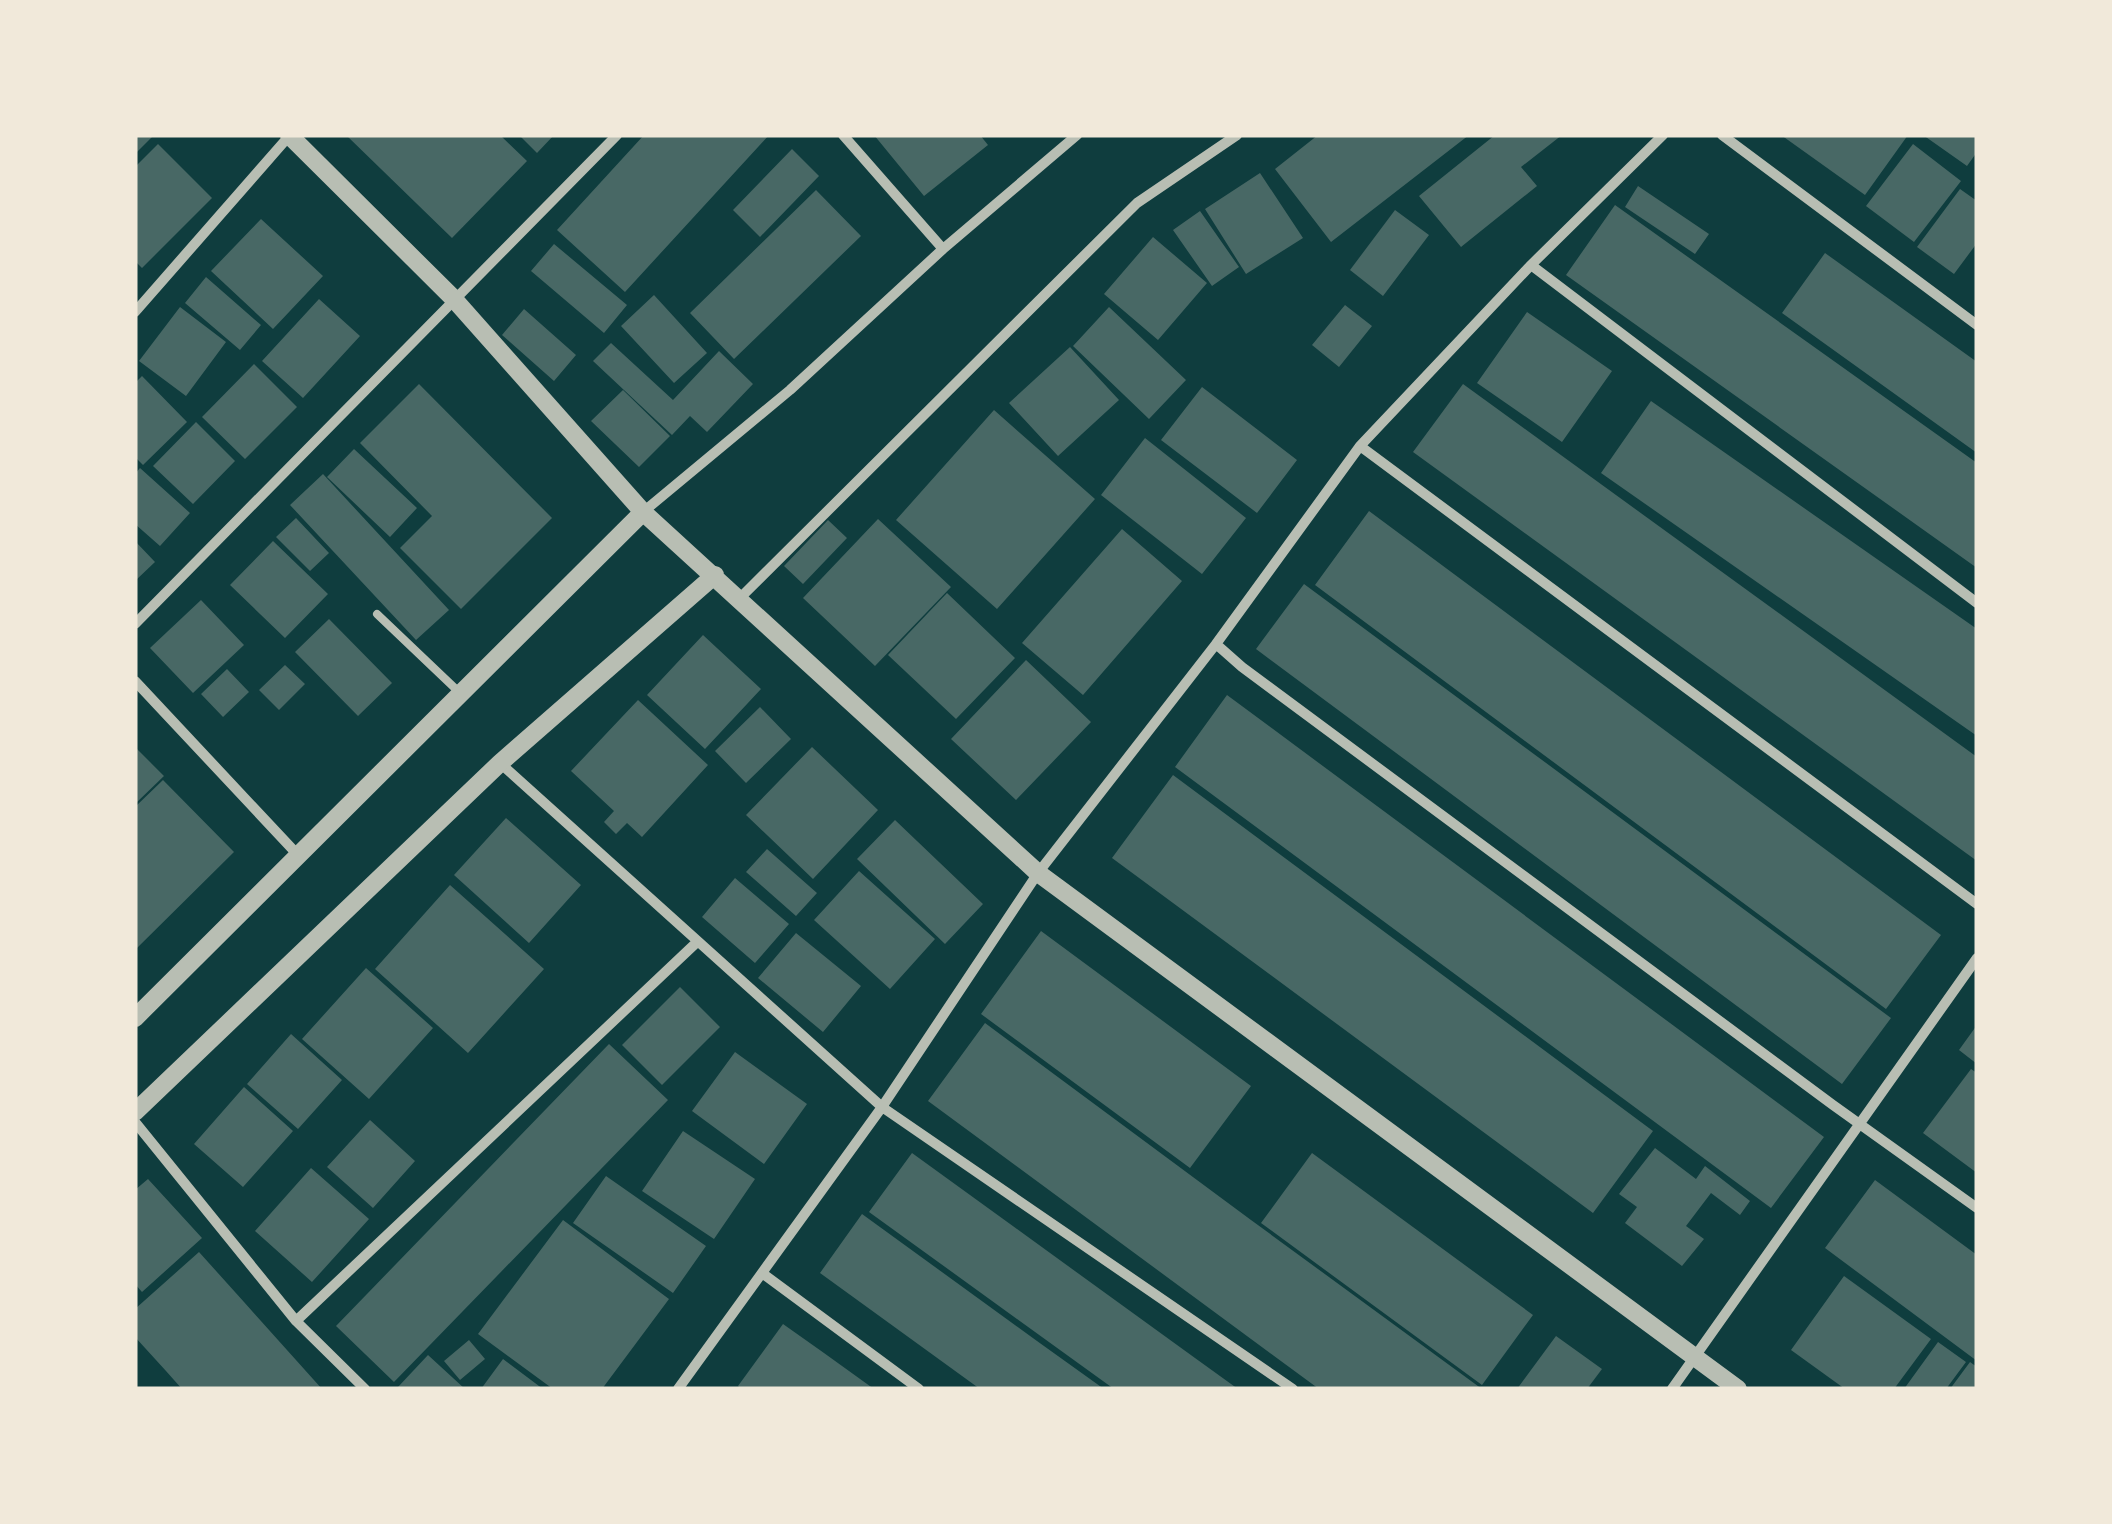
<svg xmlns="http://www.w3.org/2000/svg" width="2112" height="1524" font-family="'Varela Round',sans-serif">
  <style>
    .building { fill: #486865 }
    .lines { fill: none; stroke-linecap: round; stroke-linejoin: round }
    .service { stroke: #b8beb3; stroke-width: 8 }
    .minor { stroke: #b8beb3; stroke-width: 10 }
    .tertiary { stroke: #b8beb3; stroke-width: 18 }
  </style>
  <rect width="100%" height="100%" fill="#0f3d3e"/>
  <path class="building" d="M135,135H154L135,154Z
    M346,135H500L527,161L452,238Z
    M519,135H554L537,153Z
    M644,135H769L625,292L557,230Z
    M874,135H980L988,145L924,196Z
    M1318,135H1469L1331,242L1275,169Z
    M1495,135H1562L1521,167L1537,186L1461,247L1419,196Z
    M1781,135H1908L1865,195Z
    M1923,135H1977V152L1967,166Z
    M158,144L212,198L142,268L135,261V167Z
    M1913,144L1961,181L1914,242L1866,206Z
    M792,149L819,176L760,237L733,210Z
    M1260,173L1303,238L1246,274L1205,209Z
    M1638,186L1709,234L1695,254L1625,207Z
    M1960,189L1977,201V243L1954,274L1917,247Z
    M816,190L861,236L734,359L690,313Z
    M1615,205L1977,463V568L1566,275Z
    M1395,210L1429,235L1383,296L1350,270Z
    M1200,211L1239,267L1212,286L1173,230Z
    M261,219L323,276L273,329L211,271Z
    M1153,237L1207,283L1158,340L1104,294Z
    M554,244L627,305L604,333L531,271Z
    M1825,253L1977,362V453L1782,313Z
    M206,277L261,325L240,350L185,303Z
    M654,295L707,353L674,383L621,326Z
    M319,299L360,336L303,398L262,361Z
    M1345,305L1372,326L1339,367L1312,345Z
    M180,307L226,342L186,396L139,361Z
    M1109,307L1186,380L1149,419L1073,346Z
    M524,309L576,355L554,381L502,335Z
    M1527,312L1612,371L1562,442L1477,383Z
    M611,343L673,400L719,351L753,384L707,432L690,416L672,435L593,361Z
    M1070,347L1119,400L1058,456L1009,403Z
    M254,364L297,407L245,459L202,417Z
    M142,376L187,422L143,465L135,457V383Z
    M419,384L552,518L461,609L400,548L432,516L360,443Z
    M1463,384L1977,757V861L1413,452Z
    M1202,387L1297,460L1257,513L1161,440Z
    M623,390L670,436L639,467L591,421Z
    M1651,401L1977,629V736L1601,473Z
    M994,410L1095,499L997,609L896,520Z
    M196,422L235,461L193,504L153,466Z
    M1145,438L1246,518L1202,574L1101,495Z
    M354,449L417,508L390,537L327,477Z
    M140,468L190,513L160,546L135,524V474Z
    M323,474L449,610L416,640L290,505Z
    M1369,511L1941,935L1886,1009L1315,585Z
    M296,518L329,553L310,571L276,537Z
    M878,519L951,587L875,666L803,598Z
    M828,520L847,538L803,584L784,566Z
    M1122,529L1182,581L1083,695L1022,643Z
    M135,541L155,562L135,581Z
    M273,541L328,594L285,638L230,585Z
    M1304,584L1891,1018L1842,1084L1256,649Z
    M947,593L1015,658L956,719L888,655Z
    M201,600L244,645L193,693L150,648Z
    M329,619L392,683L358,716L295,652Z
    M703,635L761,689L705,749L647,695Z
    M1026,660L1091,722L1016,800L951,739Z
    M285,665L305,684L279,710L259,690Z
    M227,669L249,692L223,717L201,694Z
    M1227,695L1824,1137L1771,1208L1175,767Z
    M638,700L708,765L642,837L627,823L616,834L604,822L614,811L571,771Z
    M760,707L791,739L746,783L715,751Z
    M135,747L164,776L135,804Z
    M812,747L878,810L813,879L746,815Z
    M1173,775L1653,1131L1593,1213L1112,858Z
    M163,780L234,852L135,950V807Z
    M506,818L581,885L529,943L454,875Z
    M895,820L983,904L945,944L857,859Z
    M767,849L817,893L796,916L746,872Z
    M859,871L935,939L890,989L814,920Z
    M735,878L789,924L755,963L702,917Z
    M450,885L544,969L468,1053L375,969Z
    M1041,931L1251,1086L1190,1168L981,1014Z
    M796,933L861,986L823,1032L758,978Z
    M366,968L433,1028L369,1099L302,1039Z
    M680,987L720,1027L662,1085L622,1045Z
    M985,1023L1251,1220L1482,1389H1319L928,1101Z
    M1977,1025V1064L1959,1050Z
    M291,1034L342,1080L298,1129L247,1084Z
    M609,1044L668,1100L394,1382L336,1326Z
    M735,1052L807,1104L764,1164L692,1111Z
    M1971,1069L1977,1073V1173L1923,1133Z
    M244,1087L293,1131L243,1187L194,1144Z
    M370,1120L415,1161L373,1208L327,1167Z
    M683,1131L755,1179L714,1239L642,1191Z
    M1655,1148L1696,1179L1705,1166L1750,1201L1740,1215L1711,1193L1686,1226L1704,1239L1682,1266L1625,1223L1637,1207L1619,1194Z
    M912,1153L1195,1358L1238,1389H1114L869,1212Z
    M1312,1153L1533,1315L1482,1385L1261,1223Z
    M311,1168L369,1219L312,1282L255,1231Z
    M606,1176L706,1246L673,1293L573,1223Z
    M148,1179L202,1238L142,1292L135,1284V1190Z
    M1875,1180L1977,1255V1361L1825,1248Z
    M862,1214L1037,1341L1104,1389H980L820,1273Z
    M563,1220L669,1299L602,1389H553L478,1334Z
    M199,1252L244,1302L322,1389H182L166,1371L135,1337V1309Z
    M1844,1276L1931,1339L1894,1389H1845L1791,1350Z
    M783,1324L824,1353L874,1389H741L738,1386Z
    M1556,1336L1602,1369L1587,1389H1517Z
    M469,1340L485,1359L460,1380L444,1361Z
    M1938,1342L1966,1362L1946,1389H1904Z
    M428,1355L465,1389H400L398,1387Z
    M503,1359L543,1389H481Z
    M1970,1362L1977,1367V1389H1950Z"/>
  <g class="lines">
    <path class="service" d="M377,614L460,693"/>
    <path class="minor" d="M843,135L943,249
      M1722,135L1977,325
      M1531,265L1977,603
      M135,312L290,135
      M1360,446L1977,904
      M643,512L790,390L943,249L1077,135
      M740,598L1137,203L1237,135
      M135,624L617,135
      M1216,644L1242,667L1833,1105L1977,1208
      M135,681L297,854
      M500,763L882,1107L1293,1389
      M135,1122L296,1321L365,1389
      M762,1273L919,1389
      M296,1321L696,943
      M678,1389L882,1107L1038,873L1216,644L1360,446L1531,265L1663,135
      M1672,1389L1977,958"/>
    <path class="tertiary" d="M289,135L453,298L643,512L1038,873L1738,1389
      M135,1018L643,512
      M135,1112L500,763L715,575"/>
  </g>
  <rect width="2112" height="1524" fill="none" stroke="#f1e9da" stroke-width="275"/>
</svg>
